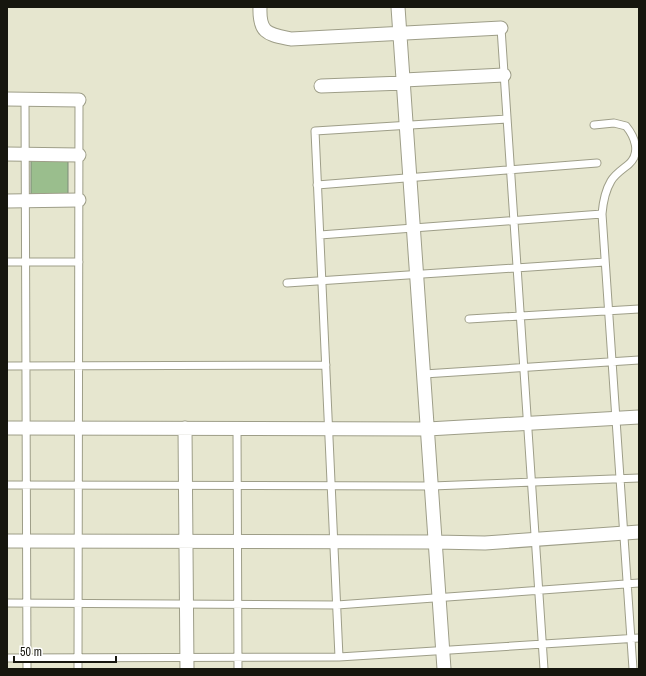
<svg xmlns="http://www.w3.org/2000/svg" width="646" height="676" font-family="'Archivo Narrow',sans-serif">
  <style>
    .building { fill: #9abe8d; stroke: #7d8a78 }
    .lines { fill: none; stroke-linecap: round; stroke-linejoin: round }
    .lane-casing { stroke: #9e9e88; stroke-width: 9 }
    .street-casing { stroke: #9e9e88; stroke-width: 15 }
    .lane { stroke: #fff; stroke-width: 7 }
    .street { stroke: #fff; stroke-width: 13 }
  </style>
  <rect width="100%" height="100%" fill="#e6e6cf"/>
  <path class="building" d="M31,159H68V195H31Z"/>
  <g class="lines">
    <g class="lane-casing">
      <path id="lane" d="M501,28L544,669
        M25,100L27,669
        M594,125L614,123L626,126C635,137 641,153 629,164C623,169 615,174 611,181C605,191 603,202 602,214L633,669
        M317,185L597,163
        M320,235L602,214
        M7,262H79
        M287,283L605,262
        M469,319L639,309
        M7,366L326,365
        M424,374L639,360
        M237,428L238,669
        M7,485L432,486L639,478
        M7,603L337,605L639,583
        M339,657L315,131L507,119
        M7,658L339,657L639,638
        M78,669L79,100"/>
    </g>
    <g class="street-casing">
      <path id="street" d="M260,7C259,34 268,34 291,39L501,28
        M398,7L444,669
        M321,86L404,83V80L504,75
        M7,99L79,100
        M7,154L79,155
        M7,201L79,200
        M7,428L428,429L639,417
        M185,428L187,669
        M7,541L435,542L485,543L639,532"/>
    </g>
    <use href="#lane" class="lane"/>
    <use href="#street" class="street"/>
  </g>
  <rect width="646" height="676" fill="none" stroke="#16160e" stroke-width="16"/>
  <path d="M14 656v6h102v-6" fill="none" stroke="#16160e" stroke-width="2"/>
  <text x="20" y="656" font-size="12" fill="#16160e" stroke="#ffffff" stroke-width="3" paint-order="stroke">50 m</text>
</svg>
